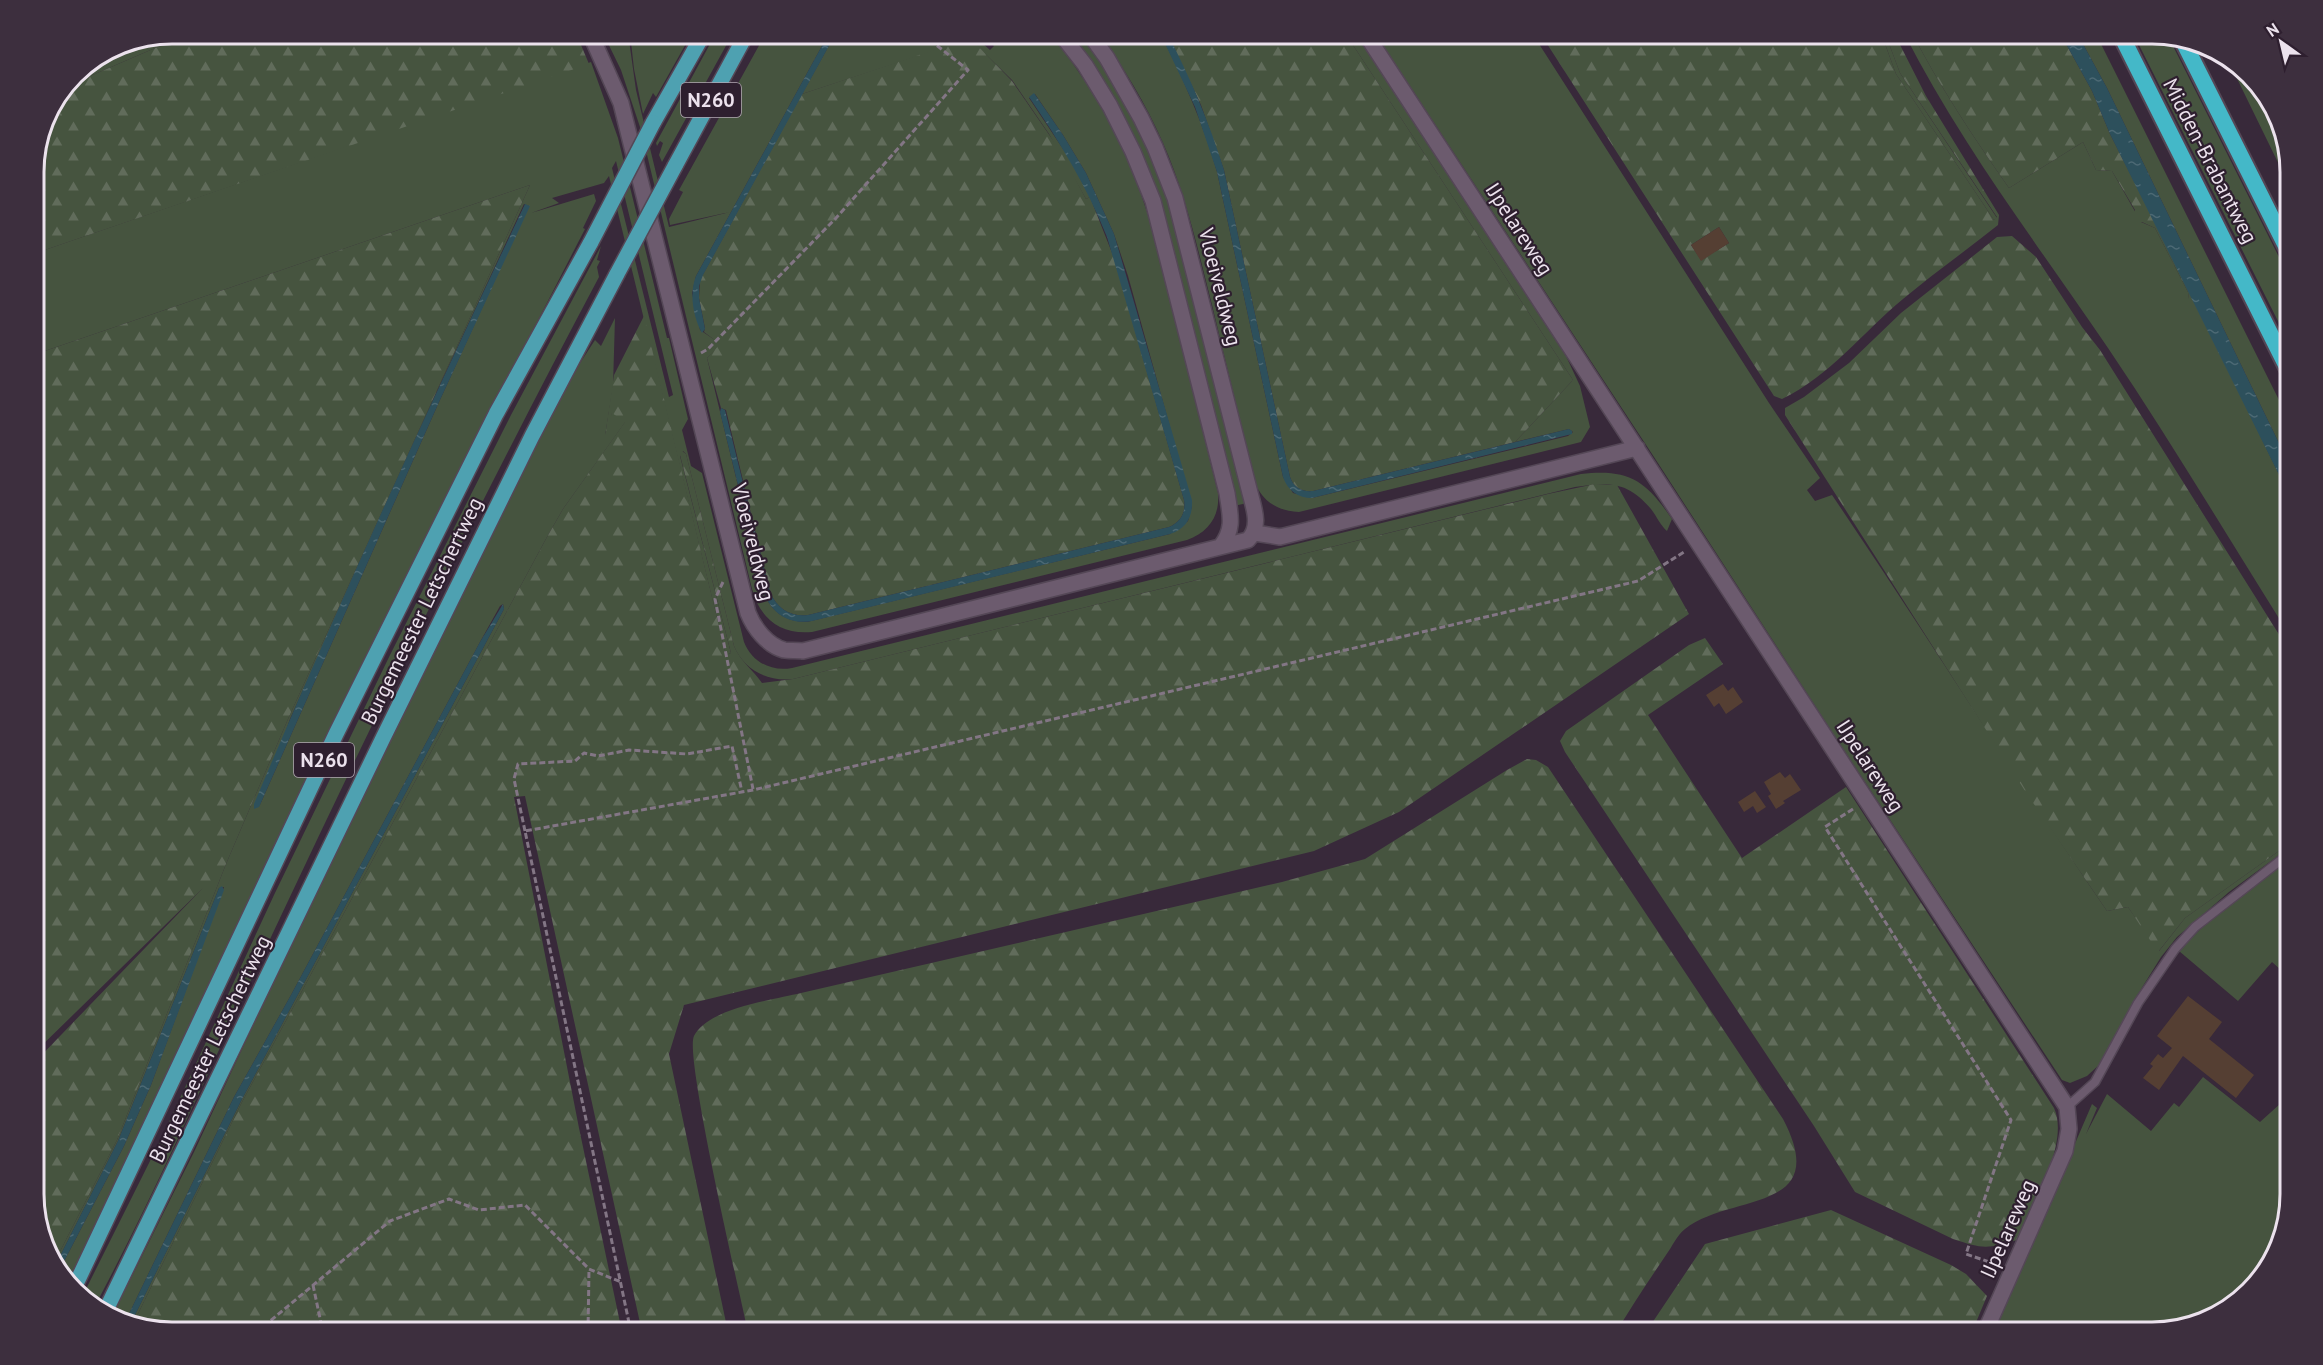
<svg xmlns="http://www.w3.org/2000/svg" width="2323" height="1365" font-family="'PT Sans',sans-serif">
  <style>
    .grass { fill: #46543f; fill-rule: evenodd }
    .forest { fill: url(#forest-firs); fill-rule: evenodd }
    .water { fill: url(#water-ripples) }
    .building { fill: #553f33 }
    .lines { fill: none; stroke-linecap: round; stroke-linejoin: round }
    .service-casing { stroke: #544756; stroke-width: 11 }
    .minor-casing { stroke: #544756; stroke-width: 18 }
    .primary-casing { stroke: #544756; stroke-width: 18 }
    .trunk-casing { stroke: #544756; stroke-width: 20 }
    .path { stroke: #837685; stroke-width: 3; stroke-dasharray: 6 3; stroke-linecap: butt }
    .service { stroke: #6c5b6e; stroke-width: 8 }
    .minor { stroke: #6c5b6e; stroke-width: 15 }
    .primary { stroke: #4ea1b1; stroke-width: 15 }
    .trunk { stroke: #44b8c8; stroke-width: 16 }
    .primary-bridge-casing { stroke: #544756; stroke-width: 18; stroke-linecap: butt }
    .primary-bridge { stroke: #4ea1b1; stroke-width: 15 }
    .labels { text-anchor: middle; stroke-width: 4.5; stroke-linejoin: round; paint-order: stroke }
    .shield { fill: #2e1f2f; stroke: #b3a8b4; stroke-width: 1.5 }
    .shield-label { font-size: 20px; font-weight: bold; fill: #ece2ed }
    .street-label { font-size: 21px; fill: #ece2ed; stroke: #2e1f2f }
    .rim { fill: none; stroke: #ece2ed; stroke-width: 3 }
  </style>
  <defs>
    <pattern id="forest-firs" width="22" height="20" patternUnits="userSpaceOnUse" patternTransform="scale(1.5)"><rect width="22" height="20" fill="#46543f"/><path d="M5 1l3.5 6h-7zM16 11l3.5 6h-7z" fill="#616c5b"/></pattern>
    <pattern id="water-ripples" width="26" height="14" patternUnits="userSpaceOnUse" patternTransform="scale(1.5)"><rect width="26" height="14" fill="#2d505c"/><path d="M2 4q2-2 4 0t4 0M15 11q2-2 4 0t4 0" fill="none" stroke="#4c6974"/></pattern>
  </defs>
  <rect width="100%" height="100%" fill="#38293a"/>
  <path class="grass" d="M171,33H190L88,77L67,83L74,73L119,43Z
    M603,33H628L636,90L669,227L730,212L670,225L669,219L683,192L679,190L766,33H829L696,276L692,293L700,330L721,344L707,358L763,589C769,611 785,622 807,622L1170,534L1188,521L1192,506L1128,276L1114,234L1086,173L1063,135L1035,94L1029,98L1069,158L1090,197L1086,199L1049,134L1012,80L970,39L802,94L836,33H971L990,50L994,46L980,33H1050C1083,75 1112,120 1132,170C1151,217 1162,266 1174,315C1189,374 1203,433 1218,493C1220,516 1209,532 1187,540L812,632C781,635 760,619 752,589L641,130L621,70Z
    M630,33H692L656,97L653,93L643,114L634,69Z
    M716,33H733L662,162L659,155L663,143L660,141L657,146L656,143Z
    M1066,33H1083L1107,66L1164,180L1247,503L1234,506L1163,220Z
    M1099,33H1160C1183,78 1203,123 1217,172L1283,477L1293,493L1312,498L1568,436L1573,432L1569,429L1515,442L1573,380L1345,33H1355L1566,356L1580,386L1590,427L1581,442L1299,512C1278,511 1263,502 1255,483C1241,423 1226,364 1212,305C1198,250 1186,195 1163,143C1146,104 1124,68 1099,33Z
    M1375,33H1532L1769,403L1820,478L1807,490L1815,501L1832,495C1925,632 2013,774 2107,911L2128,907L2159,951L2185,918L2290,843V847L2229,892L2177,937L2161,957L2135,999L2099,1065L2087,1076L2070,1083L2062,1080L1834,735L1654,457Z
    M1881,33H1885L1900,73L1997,218L1994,220L1896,74Z
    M1904,33H1912C1940,87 1974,138 2009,188L2083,142L2096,170L2112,171L2141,222L2155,228L2188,292L2189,299L2195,302L2290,497V616L2280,620C2223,529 2168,437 2108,348C2038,245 1961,145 1904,33Z
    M2077,33H2094L2100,42L2290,422V466L2107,88Z
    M2133,33H2152L2169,38L2290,279V345Z
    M2226,56L2271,102L2290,163V187Z
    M591,62L618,138L667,338H669L688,419L682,430L691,466L702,473L744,642C752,662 771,672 792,668L1581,474C1629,469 1645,480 1672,519L1667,531C1661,526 1657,517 1651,509C1627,481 1609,482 1575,487L793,679C768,682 744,670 734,646L686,454L683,451L680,456L731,653L726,655L609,176L604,183L552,198L559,203L531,213L594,194L596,201L583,228L585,229L449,493L69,1280L59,1271L124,1146L151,1085L224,887L219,888L118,1141L55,1266L53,1265L117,1140L226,864L288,719L530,185L33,355V254ZM616,161L673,395L669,397L612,168ZM524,204L529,206L439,402L259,807L290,719L437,391Z
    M601,246L597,260L600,261L597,267L599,277C490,482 387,691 288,901C224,1036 165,1174 95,1306L83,1295L163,1135L274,895L390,655L511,415Z
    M615,318L613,386L605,436L612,412L626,421L563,509L547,537L241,1104L134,1322L132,1321L241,1101L504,609L503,604L500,606L480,642L291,995L234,1097L126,1320L112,1316L194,1152L367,781L567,383L595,340L601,346Z
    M2290,859V978L2272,962L2238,1001L2179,951C2210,916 2251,886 2290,859Z
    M2203,1077L2260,1122L2290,1095V1194L2271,1263L2221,1314L2152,1332H1994L2092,1104L2097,1108L2086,1134L2107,1094L2151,1131L2174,1103L2179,1107Z"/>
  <path class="forest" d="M190,33H576L589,64L33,254V163L44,118L67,83L88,77Z
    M1167,33H1345L1573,380L1515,442L1313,491C1302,492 1294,488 1290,477L1224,170L1201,105Z
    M1540,33H1565L1568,38L1580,33H1881L1896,74L1994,220L1997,217L1900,73L1885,33H1894L1926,96L1999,215L1998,225C1967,250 1934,273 1903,299C1863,332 1830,376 1782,399L1774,396ZM1719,227L1729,243L1701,260L1691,245Z
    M1912,33H2060L2092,91L2110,134L2195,302L2189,300L2188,292L2155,228L2142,222L2132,223L2135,210L2112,171L2096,170L2083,142L2009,188C1974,138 1940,87 1912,33Z
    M970,38L1012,81L1059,149L1086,199L1090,197L1114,258L1184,500C1186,512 1181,522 1169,527L808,615C791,617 777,609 770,592L726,410L721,408L707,358L720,344L704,332L705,328L699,298L700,280L802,94Z
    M530,185L288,719L226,864L117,1140L53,1265L33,1202V1064L203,888L33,1054V355Z
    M2012,236L2036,257L2082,327L2100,350L2290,652V843L2185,918L2158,952L2128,907L2107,911L2027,794L1785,415V408L1804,397L1849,363L1901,313L1987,245L1997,237Z
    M644,316L726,655L731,653L680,455L682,451L686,454L734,646C740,661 753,670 762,683L793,679L1548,494L1595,484L1617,485L1689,614L1399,812L1314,851L684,1005L669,1054L728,1332H642L525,796L514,797L579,1128L622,1332H171L134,1322L241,1104L547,537L563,509L625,422L612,413L607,437L605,436L614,375Z
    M1705,638L1723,664L1648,715L1742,858L1846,787L2054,1108C2070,1143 2032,1206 2017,1240C1987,1249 1983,1249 1953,1239L1855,1192L1814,1126L1565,752L1560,741L1566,731L1689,645Z
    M1527,759L1536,760L1548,767L1783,1119C1833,1214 1730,1193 1685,1229C1677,1235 1672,1247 1666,1255C1649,1280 1632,1306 1616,1332H748C740,1294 684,1055 694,1036C708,1008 773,1000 801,993L1282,882L1365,859L1507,770Z
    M1831,1210L1951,1265L1966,1274L1987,1296L1972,1332H1646L1705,1244Z"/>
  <path class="water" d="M829,33H836L703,275L699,286V298L705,329L702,333C693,317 689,293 696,276Z
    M1160,33H1167C1190,77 1209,122 1224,170L1290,477C1294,488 1302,492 1313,491L1569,429L1572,431V434L1312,498C1298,498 1288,491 1283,477L1217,172L1195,107Z
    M2060,33H2077L2107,88L2290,466V497L2110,134L2092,91Z
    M1034,93L1063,135L1086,173L1114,234L1192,500C1193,517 1186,529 1170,534L812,621C791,625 773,615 765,595L720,412L721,408L725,410L770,592C777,609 791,617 808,615L1169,527C1181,522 1186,512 1184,500L1107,237C1087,187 1060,142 1029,97Z
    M525,204L530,206L439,402L259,807L254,809V804C339,602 431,402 525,204Z
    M503,604L504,609L241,1101L137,1311L132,1321L126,1320L234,1097L291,995L480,642Z
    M222,886L224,890L151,1085L124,1146L59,1271L55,1266L118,1141L219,888Z"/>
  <path class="building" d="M1719,227L1729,243L1701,261L1691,245Z
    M1723,684L1728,691L1733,687L1743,702L1726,714L1719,703L1714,707L1706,695Z
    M1780,772L1785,778L1790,774L1801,790L1783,801L1785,803L1776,809L1768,796L1771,794L1764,782Z
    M1755,791L1766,807L1757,813L1753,806L1744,812L1738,802Z
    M2188,996L2222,1022L2209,1039L2254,1075L2236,1098L2183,1056L2159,1090L2143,1078L2153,1066L2150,1064L2158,1054L2163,1058L2172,1048L2157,1036Z"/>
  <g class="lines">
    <g class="service-casing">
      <path id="service" d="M2067,1107L2095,1082L2138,1003L2175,949L2195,927L2290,853"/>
    </g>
    <g class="minor-casing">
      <path id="minor" d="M590,33L621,103L748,613C754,628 767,645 784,650C789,651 797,650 803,651L1248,540C1262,526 1253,506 1249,489L1175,198L1155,147L1141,118L1107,58L1089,33
        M1060,33L1085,65L1110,106L1133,152L1153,201L1227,493C1230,514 1235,528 1221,546
        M1365,33L2067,1107L2069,1129L2065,1151L1985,1332
        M1255,533L1280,537L1637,448"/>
    </g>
    <g class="primary-casing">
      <path id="primary" d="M653,123L704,33
        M675,166L747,33
        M75,1286L336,734L496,414L591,242
        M104,1314L383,738L532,436L617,274"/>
    </g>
    <g class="trunk-casing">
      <path id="trunk" d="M2120,33L2290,373
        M2183,41L2290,254"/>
    </g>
    <path class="path" d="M701,353L708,349L836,218L968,70L921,33
      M723,582L715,599L753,789
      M1853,809L1825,827L2011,1120L1966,1254L1998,1265
      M525,831L514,779L518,764L575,761L584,753L598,756L629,750L687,754L732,746L742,792
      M313,1285L321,1323L320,1332
      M257,1332L390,1221L449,1199L479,1210L525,1205L589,1269L621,1282
      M588,1332L589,1269
      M631,1332L525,831L753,790L1638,581L1684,552"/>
    <use href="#service" class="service"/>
    <use href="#minor" class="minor"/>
    <use href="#primary" class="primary"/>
    <use href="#trunk" class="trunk"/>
    <g class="primary-bridge-casing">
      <path id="primary-bridge" d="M591,242L653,123
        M617,274L675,166"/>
    </g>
    <use href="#primary-bridge" class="primary-bridge"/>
  </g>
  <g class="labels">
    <g class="shield">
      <rect x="681" y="83" width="60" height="34" rx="4.5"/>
      <rect x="294" y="743" width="60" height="34" rx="4.5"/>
    </g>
    <g class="shield-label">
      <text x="711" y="107">N260</text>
      <text x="324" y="767">N260</text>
    </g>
    <g class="street-label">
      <text transform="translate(2210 161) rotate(63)" y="7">Midden-Brabantweg</text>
      <text transform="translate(1519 229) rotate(57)" y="7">IJpelareweg</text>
      <text transform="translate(1220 287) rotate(76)" y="7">Vloeiveldweg</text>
      <text transform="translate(753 542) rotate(76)" y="7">Vloeiveldweg</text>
      <text transform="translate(422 611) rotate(-64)" y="7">Burgemeester Letschertweg</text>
      <text transform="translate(1870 766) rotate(57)" y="7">IJpelareweg</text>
      <text transform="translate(210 1049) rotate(-64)" y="7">Burgemeester Letschertweg</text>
      <text transform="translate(2008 1229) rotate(-66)" y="7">IJpelareweg</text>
    </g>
  </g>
  <path d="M0 0H2323V1365H0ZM172 44H2152A128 128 0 0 1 2280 172V1194A128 128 0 0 1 2152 1322H172A128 128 0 0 1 44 1194V172A128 128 0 0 1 172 44Z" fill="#3d2f3e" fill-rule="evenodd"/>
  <path class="rim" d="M172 44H2152A128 128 0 0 1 2280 172V1194A128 128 0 0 1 2152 1322H172A128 128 0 0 1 44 1194V172A128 128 0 0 1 172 44Z"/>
  <g transform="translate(2281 42) rotate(326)" stroke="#2e1f2f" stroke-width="4.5" paint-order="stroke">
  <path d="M0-4.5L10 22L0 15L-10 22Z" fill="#ece2ed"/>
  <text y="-9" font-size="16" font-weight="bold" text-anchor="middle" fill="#ece2ed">N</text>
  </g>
</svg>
